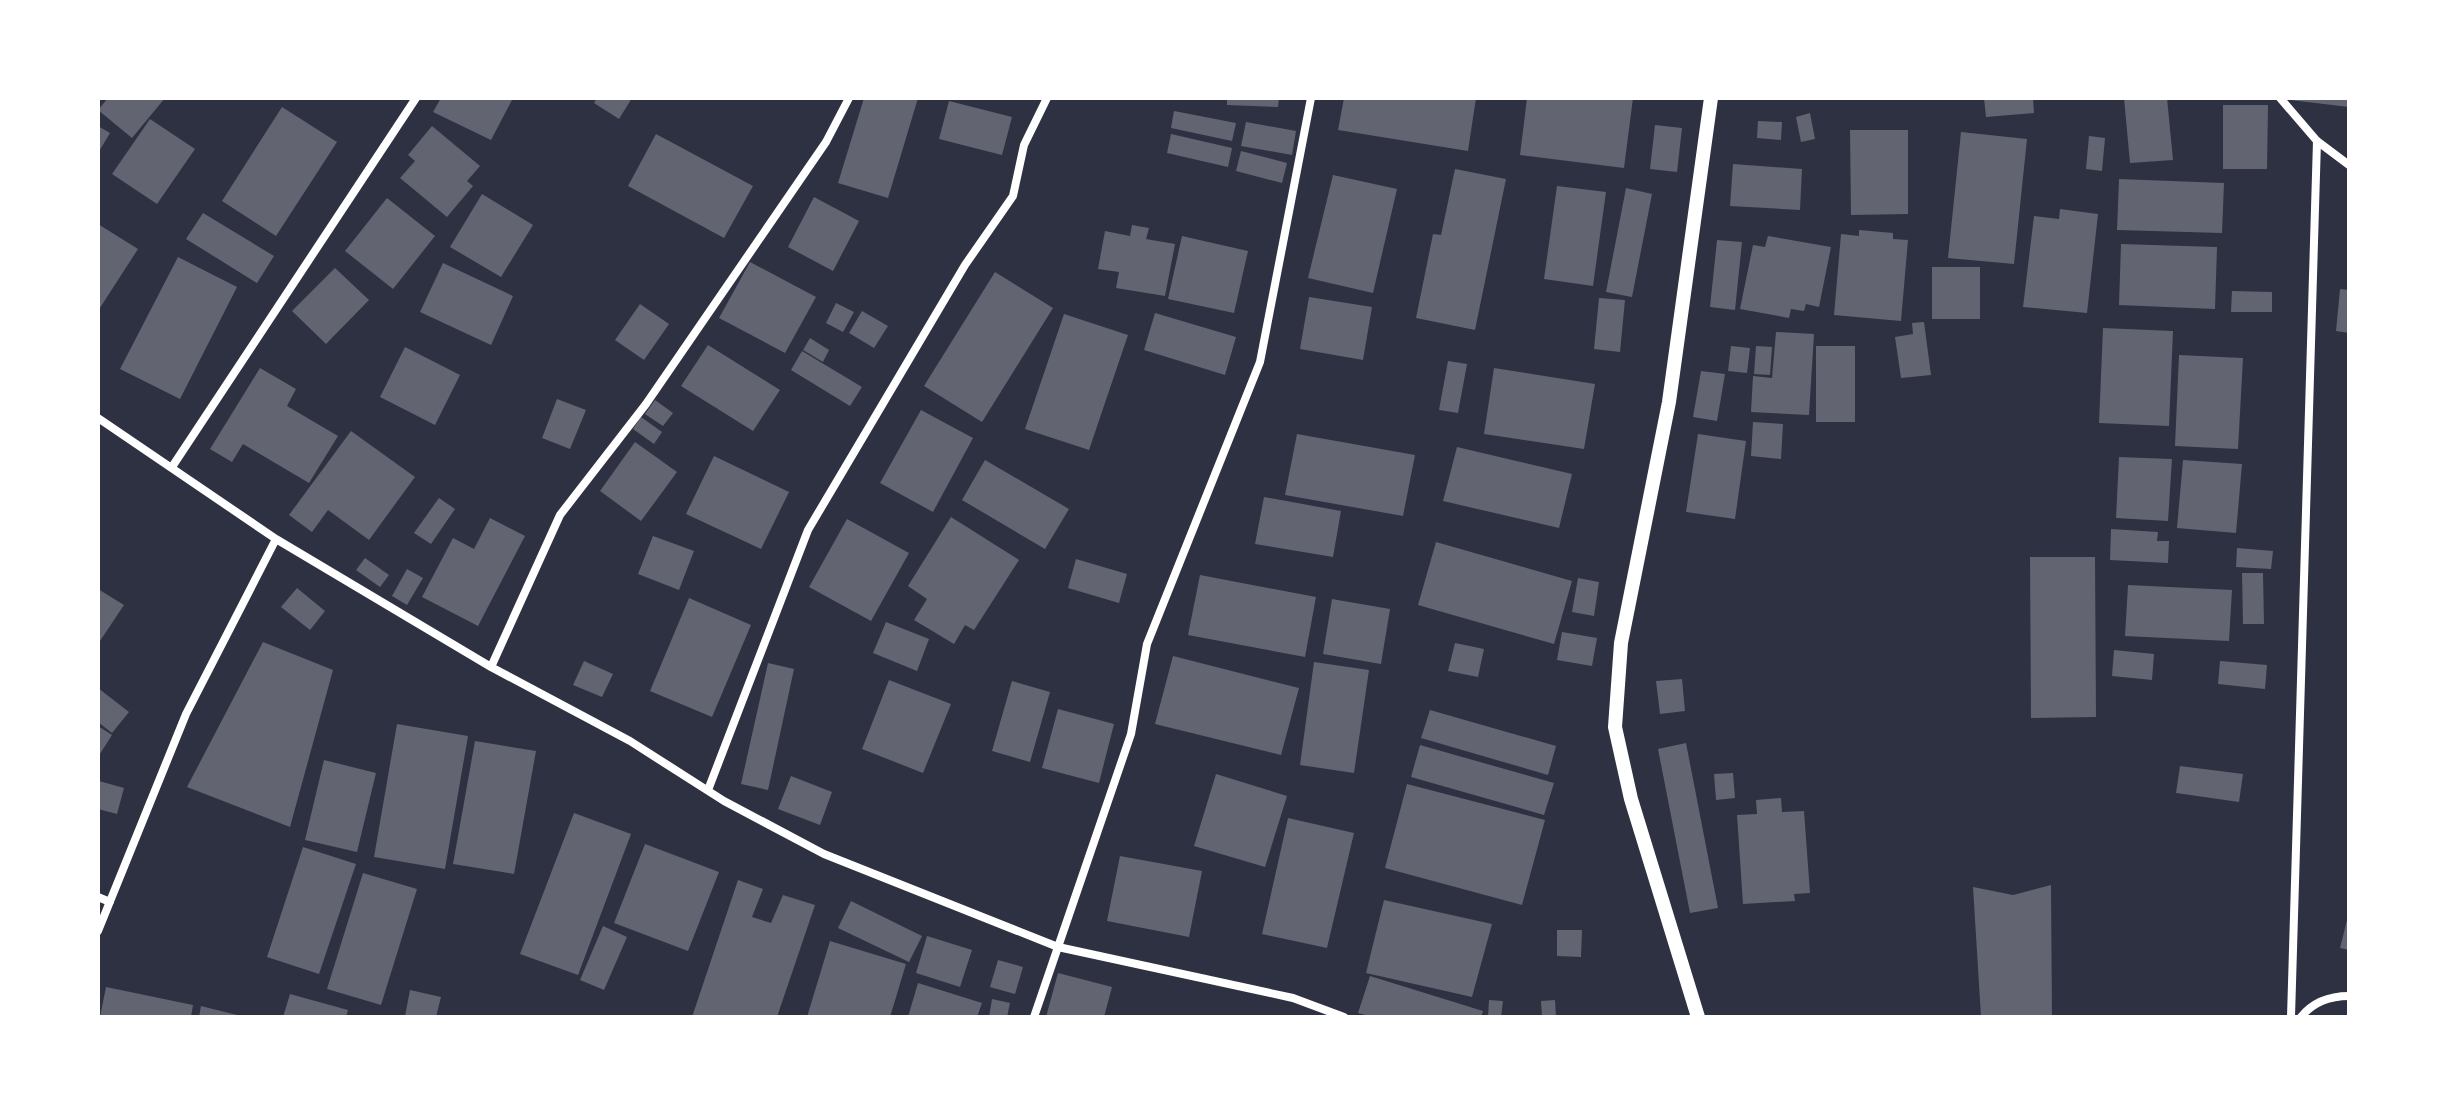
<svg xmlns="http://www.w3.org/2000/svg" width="2447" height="1115" font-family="Literata,serif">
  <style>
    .building { fill: #626471 }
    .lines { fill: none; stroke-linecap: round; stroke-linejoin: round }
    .minor { stroke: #fff; stroke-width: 8 }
    .tertiary { stroke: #fff; stroke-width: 14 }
  </style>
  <rect width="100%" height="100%" fill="#2d3142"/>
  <path class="building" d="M108,98H165L132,138L98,110Z
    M441,98H513L491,140L433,112Z
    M597,98H632L619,119L594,103Z
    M864,98H918L888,198L838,183Z
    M1227,98H1279L1278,107L1227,105Z
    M1344,98H1476L1468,151L1338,130Z
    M1527,98H1633L1624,168L1520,155Z
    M1984,98H2033L2034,113L1986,117Z
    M2124,98H2167L2173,160L2130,163Z
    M2290,98H2349V107L2290,100Z
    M949,101L1012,117L1002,155L939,139Z
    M2223,105H2268L2267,169H2223Z
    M282,107L337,142L276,236L222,201Z
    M1174,111L1236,123L1232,141L1171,128Z
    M1810,113L1815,139L1801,142L1796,117Z
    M150,119L195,149L157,204L112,174Z
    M1758,121L1782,122L1781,140L1757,138Z
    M1246,122L1296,131L1292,155L1241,146Z
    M1655,125L1682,128L1677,172L1650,169Z
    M98,126L110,133L98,153Z
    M432,126L480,166L467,181L473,186L447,217L400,178L415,161L408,155Z
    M1850,130H1908V214L1851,215Z
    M1961,132L2027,139L2014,264L1948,258Z
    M656,134L753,186L724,238L628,186Z
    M1171,134L1232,148L1228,167L1167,153Z
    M2089,136L2105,138L2102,171L2086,169Z
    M1241,151L1287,163L1282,183L1236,171Z
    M1733,164L1802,169L1800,210L1730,206Z
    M1455,169L1506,179L1475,330L1416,318L1433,234L1441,235Z
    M1333,175L1397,189L1373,293L1308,278Z
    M2119,179L2224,183L2222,233L2117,230Z
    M1557,186L1606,192L1593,286L1544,279Z
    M1626,188L1652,194L1632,297L1606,292Z
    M482,194L533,225L501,277L450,247Z
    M814,197L859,221L833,271L788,247Z
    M387,198L435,236L393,289L345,251Z
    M2060,209L2098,214L2087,313L2023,307L2034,216L2059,219Z
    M203,213L274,256L257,283L186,239Z
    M98,224L138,249L98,311Z
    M1132,225L1149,228L1146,239L1175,244L1165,296L1116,288L1119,272L1098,269L1105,231L1130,236Z
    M1859,230L1893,233V239L1908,240L1901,321L1834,315L1841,234L1859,236Z
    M1182,236L1248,251L1234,313L1168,299Z
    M1768,236L1831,247L1819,307L1806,304L1804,311L1791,309L1789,318L1740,309L1753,245L1765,247Z
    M1717,240L1742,242L1735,310L1710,307Z
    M2121,244L2217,247L2215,309L2119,305Z
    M178,257L237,287L180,399L120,369Z
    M750,262L816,297L785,353L719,318Z
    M443,263L513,296L491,345L420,312Z
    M1932,267H1980V319H1932Z
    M335,268L369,300L326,344L292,311Z
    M995,272L1053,308L982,422L924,386Z
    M2340,289L2349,290V333L2336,331Z
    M2232,291L2272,292V312H2231Z
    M1309,297L1372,307L1363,360L1300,349Z
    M1599,298L1625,300L1620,352L1594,349Z
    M836,303L854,312L843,332L826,323Z
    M640,304L669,324L644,360L615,340Z
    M862,311L888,326L874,348L849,333Z
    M1155,313L1236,337L1225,375L1144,350Z
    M1064,314L1128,335L1089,450L1025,429Z
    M1924,322L1931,375L1901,378L1895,337L1913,334L1912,323Z
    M2103,328L2173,331L2169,426L2099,423Z
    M1776,332L1814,334L1809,415L1751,412L1753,376L1772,378Z
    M810,338L829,350L823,362L803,350Z
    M708,345L780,390L753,431L681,386Z
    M1731,346L1750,348L1747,373L1728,371Z
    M1756,346L1772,347L1770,375L1754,374Z
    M1816,346H1855V422H1816Z
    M405,347L460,375L435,425L380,397Z
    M802,351L862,387L850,406L791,370Z
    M2179,355L2243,358L2238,449L2175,446Z
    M1448,361L1467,364L1458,413L1439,410Z
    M260,368L296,389L287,406L338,436L309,483L243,444L232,462L210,449Z
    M1494,368L1595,384L1584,449L1484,434Z
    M1701,371L1725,374L1717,421L1693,417Z
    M557,399L586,410L570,449L542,438Z
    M655,400L673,413L663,426L645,414Z
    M921,410L973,438L933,512L880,483Z
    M641,417L662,432L654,444L633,429Z
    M1753,422L1783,424L1781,459L1751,456Z
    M351,431L415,477L369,540L328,510L312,532L289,515Z
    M1297,434L1415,455L1403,516L1285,495Z
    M1698,434L1746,441L1735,519L1686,512Z
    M635,442L677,472L641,521L600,491Z
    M1457,447L1572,474L1559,528L1443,501Z
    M714,456L789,492L761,549L686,514Z
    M2119,457L2172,459L2168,521L2116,518Z
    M985,460L1069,509L1045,549L962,500Z
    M2183,460L2242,464L2236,533L2177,528Z
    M1264,497L1341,511L1333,557L1255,544Z
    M439,498L455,509L431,544L414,533Z
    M951,517L1019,560L974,630L965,625L954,644L914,620L927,599L908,586Z
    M490,518L525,536L478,626L422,597L453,538L474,549Z
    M847,519L909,553L871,621L809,587Z
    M2111,529L2158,532L2157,541H2169L2168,563L2110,560Z
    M653,536L694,551L679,590L638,574Z
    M1436,542L1572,581L1554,644L1418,605Z
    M2237,548L2273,551L2271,569L2236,567Z
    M2030,557H2095L2096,717L2031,718Z
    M365,558L389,575L380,587L356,570Z
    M1076,559L1127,574L1119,603L1068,588Z
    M407,569L423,578L407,605L392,596Z
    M2242,573H2263L2264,624H2243Z
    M1200,575L1316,597L1305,657L1188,635Z
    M1578,578L1599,582L1594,616L1572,612Z
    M2128,585L2232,590L2229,641L2125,636Z
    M297,588L325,611L310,630L281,607Z
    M98,589L124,605L98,644Z
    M689,598L751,625L712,717L650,691Z
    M1332,599L1390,609L1381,664L1323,654Z
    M886,622L929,639L917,671L873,653Z
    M1562,632L1597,638L1592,666L1557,660Z
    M263,642L333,670L290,827L187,787Z
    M1455,643L1484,649L1478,677L1448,671Z
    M2114,650L2154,654L2152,680L2112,676Z
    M1173,656L1299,688L1281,755L1155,724Z
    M584,661L613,674L602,697L573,685Z
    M2220,661L2267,665L2265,689L2218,684Z
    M1314,662L1369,670L1354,773L1300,765Z
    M768,663L794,669L768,790L741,784Z
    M1682,679L1685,711L1660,714L1656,681Z
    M889,680L951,704L923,773L862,749Z
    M1012,681L1050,692L1030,762L992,751Z
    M98,688L129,712L112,733L98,722Z
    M1058,709L1114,724L1099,783L1042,768Z
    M1430,710L1556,746L1548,775L1421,738Z
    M397,724L468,736L445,869L374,857Z
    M98,726L112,735L98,757Z
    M475,741L536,751L514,874L453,864Z
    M1686,743L1718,908L1690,913L1658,749Z
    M1420,745L1554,783L1544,815L1411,777Z
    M324,760L376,773L357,852L305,840Z
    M2180,766L2243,774L2239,802L2176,793Z
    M1733,773L1735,798L1716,800L1714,774Z
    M1216,774L1287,796L1265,867L1194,846Z
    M791,776L832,792L820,825L778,809Z
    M99,781L124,788L117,814L98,809Z
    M1407,784L1545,820L1522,905L1385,868Z
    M1781,798L1782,812L1804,811L1810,893L1794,894L1795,901L1743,904L1737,815L1757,814L1756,800Z
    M574,813L631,834L578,975L520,954Z
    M1288,818L1354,833L1327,948L1262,934Z
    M645,844L719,872L688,951L614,923Z
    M303,847L356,864L319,974L267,957Z
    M1120,856L1202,871L1189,937L1107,921Z
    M363,873L417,889L381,1005L327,989Z
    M738,880L763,889L752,917L771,923L783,895L815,905L777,1017H692Z
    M2051,885L2052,1017H1981L1973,887L2013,895Z
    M1384,900L1492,924L1472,997L1366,973Z
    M851,901L922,936L909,962L838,928Z
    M2348,916H2349V950L2340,948Z
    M603,926L627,937L604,990L580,980Z
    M1557,930H1582L1581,957L1557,956Z
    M927,936L972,950L960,987L916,973Z
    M830,941L906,964L890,1017H807Z
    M998,960L1023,967L1015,994L990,987Z
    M1058,973L1112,987L1104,1017H1046Z
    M1370,976L1483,1011L1481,1017H1373L1358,1013Z
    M918,983L982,1003L977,1017H908Z
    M106,987L193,1005L191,1017H100Z
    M410,990L441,997L436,1017L405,1016Z
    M290,994L348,1010L346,1017H283Z
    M992,999L1010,1003L1007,1017H989Z
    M1489,1000L1503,1001L1501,1017H1488Z
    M1555,1000L1556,1017H1542L1541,1001Z
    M201,1006L241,1016V1017H199Z"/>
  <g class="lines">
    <path class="minor" d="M2280,98L2317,141L2349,165
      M98,418L276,539L491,667L630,741L724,801L824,854L1058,947L1293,998L1344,1017
      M172,467L416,98
      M491,667L560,515L646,404L826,142L849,98
      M708,790L808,530L965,265L1013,196L1024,145L1047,98
      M98,897L110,902
      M98,931L186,714L276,539
      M1034,1017L1131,734L1147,644L1260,362L1311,98
      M2291,1017L2317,141
      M2301,1017C2313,1002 2330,996 2349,996"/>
    <path class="tertiary" d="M1698,1017L1631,799L1615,727L1621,643L1669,402L1711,98"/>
  </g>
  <rect width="2447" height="1115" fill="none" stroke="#ffffff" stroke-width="200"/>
</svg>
